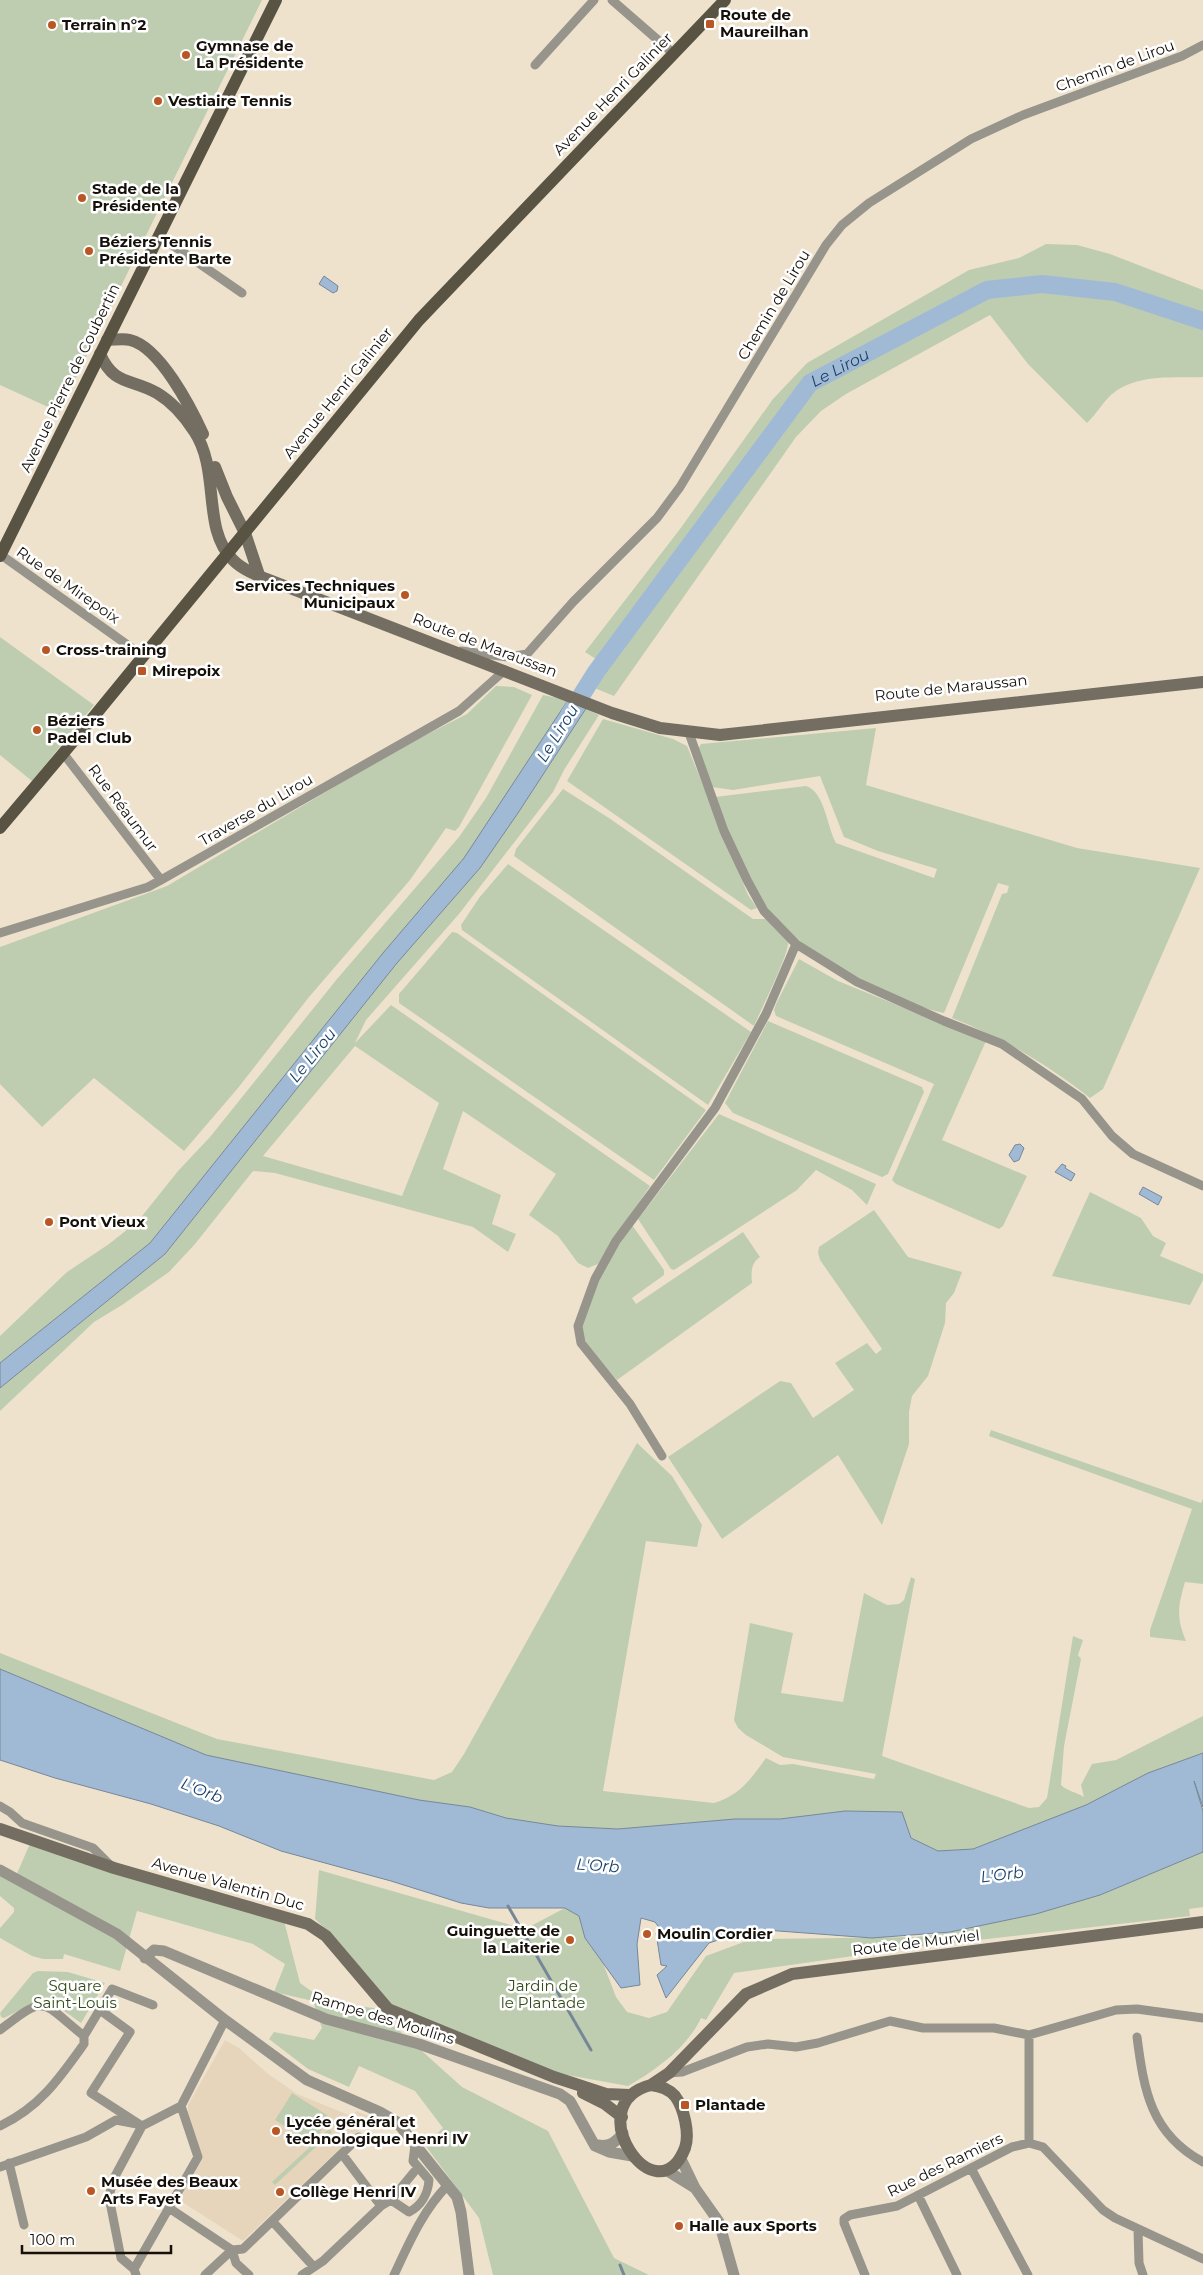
<svg xmlns="http://www.w3.org/2000/svg" width="1203" height="2275" font-family="Montserrat,sans-serif">
  <style>
    .built { fill: #e6d5ba }
    .green { fill: #becdb0; fill-rule: evenodd }
    .water { fill: #a0bad6; stroke: #768798 }
    .lines { fill: none; stroke-linecap: round; stroke-linejoin: round }
    .stream { stroke: #768798; stroke-width: 3 }
    .river { stroke: #a0bad6; stroke-width: 18 }
    .minor { stroke: #97948b; stroke-width: 9 }
    .tertiary { stroke: #97948b; stroke-width: 11 }
    .secondary { stroke: #736e61; stroke-width: 12 }
    .primary { stroke: #595343; stroke-width: 12 }
    .poi-dot { fill: #ba5624; stroke: #fff; stroke-width: 2 }
    .labels { text-anchor: middle; stroke-width: 5; stroke-linejoin: round; paint-order: stroke }
    .poi-label { font-size: 15px; font-weight: bold; fill: #151009; stroke: #fff; text-anchor: start }
    .street-label { font-size: 15px; fill: #151009; stroke: #fff }
    .park-label { font-size: 15px; fill: #354b1a; stroke: #fff }
    .water-label { font-size: 16px; font-style: italic; fill: #1b4269; stroke: #fff }
  </style>
  <rect width="100%" height="100%" fill="#efe2cd"/>
  <path class="built" d="M225,2040L239,2048L267,2073L297,2094L351,2116L357,2111L368,2116L370,2120L243,2241L179,2200L203,2158L188,2112V2105Z"/>
  <path class="green" d="M0,0H262L59,412L0,385Z
    M1046,244L1077,245L1110,254L1203,290V377C1174,378 1141,374 1116,391C1103,400 1098,413 1087,423L1028,364L990,315L846,394L821,411L796,437L614,696L592,687L688,554L680,549L596,659L585,652L680,529L773,399L807,363L969,270L1019,258Z
    M0,637L94,705L32,781L0,755Z
    M496,686L514,687L532,695L459,827L455,831L446,828L410,880L309,997L238,1088L184,1151L94,1078L42,1127L0,1084V947L167,886L400,748L467,714Z
    M543,695L568,700L464,858L383,953L150,1243L0,1363V1336L67,1272L109,1244L138,1221L178,1171L210,1137L337,979L459,837L486,798Z
    M586,709L599,715L564,770L553,792L459,914L366,1020L355,1043L391,1005L650,1186L598,1264L588,1268L578,1263L558,1236L529,1215L556,1174L463,1111L443,1169L501,1195L492,1224L516,1234L508,1252L473,1227L275,1173L253,1171L195,1244L169,1272L122,1305L94,1322L0,1411V1388L165,1254L397,963L480,868L518,813ZM355,1046L439,1103L402,1196L263,1156Z
    M603,719L673,739L687,746L748,895L757,908L751,910L567,781Z
    M876,728L866,785L1077,848L1200,868L1103,1089L1090,1098C1047,1064 1003,1038 952,1018L1002,894L1007,893L1009,886L998,883L944,1013C887,1000 801,955 767,907C743,875 728,834 715,797L806,786C825,792 827,827 836,843L934,878L937,869L878,851L844,837L820,776L733,790L712,787L698,749L701,744Z
    M563,789L609,818L753,919H766C773,925 785,933 788,942C790,952 760,1012 754,1026L514,856L516,849Z
    M508,864L751,1032L708,1105L462,930L461,925L479,898Z
    M452,932L457,933L706,1110L654,1180L399,1003V994Z
    M799,959L838,981L986,1041L942,1140L1027,1176L1003,1226L999,1229L896,1184L892,1180L934,1084L776,1016L774,1010L776,1004Z
    M768,1021L922,1087L924,1092L888,1174L882,1177L733,1113L725,1103Z
    M719,1114L876,1184L867,1205L852,1190L816,1170L797,1190L674,1270L671,1269L638,1219Z
    M1090,1192L1141,1218L1153,1236L1166,1243L1160,1256L1203,1274V1280L1190,1305L1052,1276Z
    M874,1210L908,1257L962,1272L954,1293L946,1303L945,1323L928,1376L912,1396L909,1412V1444L882,1525L838,1455L722,1539L668,1457L780,1381L791,1383L813,1418L854,1390L835,1363L867,1343L876,1354L882,1349L820,1260L818,1253L819,1247Z
    M632,1225L664,1270V1275L632,1298L636,1304L743,1232L760,1257C751,1263 751,1272 752,1283L617,1380L584,1342L578,1318L600,1274Z
    M991,1430L1201,1503L1203,1499V1584L1185,1582C1178,1606 1176,1617 1186,1641L1150,1637V1630L1192,1509L989,1436Z
    M637,1443L672,1476L702,1525L697,1547L646,1541L603,1791L714,1803C740,1795 751,1779 766,1758L780,1765L793,1764L874,1779L876,1774L783,1757L746,1735L738,1728L734,1720L750,1623L793,1633L781,1693L843,1702L864,1593L887,1605L899,1604L904,1600L911,1577L915,1579L882,1756L1029,1808L1039,1807L1047,1798L1073,1636L1083,1640L1078,1655L1081,1659L1064,1746L1061,1785C1067,1791 1076,1792 1084,1797L1081,1785L1092,1764L1116,1760L1203,1716V1753L1148,1773L1086,1805L973,1849L938,1851L911,1838L901,1812L845,1811L780,1819H735L618,1829L558,1826L506,1818L470,1807L419,1800L206,1755L0,1669V1653L217,1739L434,1780L452,1772L464,1754Z
    M32,1839L283,1917L300,1983L328,2003L374,2008L462,2087L548,2131L614,2258L649,2275H493L479,2218L425,2145L443,2128L415,2091L359,2066L349,2087L308,2069L269,2039L274,2032L314,2040L322,2028L313,2001L274,1992L285,1964L253,1944L137,1911L120,1971L64,1954L63,1959H43L32,1956L0,1938V1928L14,1912V1908L0,1896V1870L15,1878Z
    M1203,1852V1907L1189,1909L1190,1916L917,1947L734,1973L706,2020L701,2018C687,2048 656,2070 628,2086L556,2073L393,2006L337,1940L315,1919L319,1870L525,1929L565,1908L579,1916L585,1938L603,1963L616,1997L627,2012L649,2018L667,2012L706,1956L752,1939L917,1937L950,1932L1100,1895Z
    M38,1971L68,1972L105,1983L81,2023C43,1995 45,1998 4,2018L1,2017L0,2013L33,1973Z
    M292,2093L330,2117L314,2142L329,2129L332,2132L275,2185L272,2182L313,2144L275,2120Z"/>
  <path class="water" d="M324,276L338,286L337,291L333,293L319,284Z
    M568,700L587,707L518,813L480,868L397,963L165,1254L0,1388V1363L150,1243L383,953L464,858Z
    M1020,1144L1024,1148L1019,1160L1014,1162L1009,1155L1015,1145Z
    M1062,1164L1066,1166L1065,1168L1075,1174L1071,1181L1055,1172Z
    M1143,1187L1162,1197L1158,1205L1139,1194Z
    M0,1669L206,1755L419,1800L470,1807L506,1818L558,1826L618,1829L735,1819H780L845,1811L902,1812L911,1838L938,1851L973,1849L1086,1805L1148,1773L1203,1753V1807L1194,1781L1203,1811V1852L1100,1895L1036,1914L950,1932L872,1938L752,1929L709,1943L666,1998L657,1975L667,1966L661,1965L656,1933L661,1930L655,1922L641,1918L637,1944L640,1985L621,1988L585,1938L579,1916L565,1908H489L461,1903L391,1881L281,1851L219,1826L151,1804L55,1778L0,1760Z"/>
  <g class="lines">
    <path class="stream" d="M508,1906L591,2050
      M620,2265L624,2275"/>
    <path class="river" id="s1" d="M569,715L596,672L810,383L987,290L1042,284L1115,292L1203,321"/>
    <path class="minor" d="M612,0L674,54
      M535,65L594,0
      M158,235L242,293
      M1,555L143,656
      M461,651L508,657L527,654L573,602L657,518L680,487L826,245L842,225L869,203L971,139L1023,115L1182,56L1203,45
      M63,753L161,880
      M0,933L148,887L161,880L459,711L505,670
      M796,944L857,982L944,1021L1002,1044L1082,1099L1112,1136L1133,1154L1203,1186
      M662,1456L630,1404L581,1343L578,1326L595,1279L616,1241L715,1108L766,1014L796,944L764,911L747,880L724,831L689,733
      M0,1806L10,1812L22,1823L93,1848L110,1865
      M100,2010L130,2032L91,2093L142,2126
      M0,2030C48,1993 40,2001 84,2036
      M1029,2035V2143
      M1137,2037C1144,2091 1151,2134 1203,2162
      M669,2073L682,2072L747,2047L768,2044L796,2047L818,2043L890,2021L923,2028H994L1029,2035L1116,2010L1137,2009L1203,2018
      M0,2126C40,2107 59,2079 84,2044V2036L112,1989L153,2005
      M342,2154L381,2206
      M9,2163L24,2225
      M0,2167L86,2137L116,2120L137,2124
      M971,2168L1028,2275
      M918,2195L957,2275
      M391,2200L414,2172
      M169,2208L232,2250L236,2263L249,2275
      M273,2222L314,2267
      M1138,2230L1139,2263L1143,2275
      M134,2269L121,2258L109,2197L113,2180L142,2126L181,2106L225,2020
      M136,2275L134,2269L198,2157L181,2106
      M205,2275L232,2250L243,2249L359,2137
      M302,2275L323,2261L381,2206L391,2200L409,2212C421,2206 428,2194 429,2180L413,2161L415,2145
      M394,2275C409,2243 423,2210 448,2185
      M865,2275L844,2223V2219L850,2215L897,2206L1012,2147L1029,2143L1043,2147L1103,2210L1115,2218L1203,2259"/>
    <path class="tertiary" d="M0,1870L117,1934L225,2020L307,2080L380,2112L397,2122L457,2197L461,2212L469,2275
      M145,1958L154,1950L164,1951L326,2019L419,2044L560,2094L570,2101L595,2146L609,2152L632,2156
      M598,2145C610,2147 616,2142 623,2133
      M681,2159L695,2188L719,2222L734,2275
      M666,2170L695,2188"/>
    <path class="secondary" d="M107,340C114,340 123,338 130,340C160,347 191,408 203,434
      M100,354C114,386 131,378 157,393C172,402 185,417 194,431C221,471 201,528 233,560C245,572 262,577 277,583L612,713L660,728L720,735L1203,682
      M215,467L227,497L245,533L259,575
      M0,1829L114,1868L308,1924L326,1936L388,2009L554,2077L606,2094L630,2095
      M651,2085L669,2073L746,1994L792,1974L1203,1922
      M651,2085C660,2086 669,2089 675,2096C684,2108 690,2134 685,2148C657,2220 577,2104 651,2085Z
      M583,2093L605,2104L622,2117"/>
    <path class="primary" d="M0,556L276,0
      M0,828L82,731L419,320L725,0"/>
  </g>
  <g class="poi-dot">
    <rect x="705" y="19" width="10" height="10" rx="2.5"/>
    <circle cx="52" cy="25" r="5"/>
    <circle cx="186" cy="55" r="5"/>
    <circle cx="158" cy="101" r="5"/>
    <circle cx="82" cy="198" r="5"/>
    <circle cx="89" cy="251" r="5"/>
    <circle cx="405" cy="595" r="5"/>
    <circle cx="46" cy="650" r="5"/>
    <rect x="137" y="666" width="10" height="10" rx="2.5"/>
    <circle cx="37" cy="730" r="5"/>
    <circle cx="49" cy="1222" r="5"/>
    <circle cx="647" cy="1934" r="5"/>
    <circle cx="570" cy="1940" r="5"/>
    <rect x="680" y="2100" width="10" height="10" rx="2.5"/>
    <circle cx="276" cy="2131" r="5"/>
    <circle cx="91" cy="2191" r="5"/>
    <circle cx="280" cy="2192" r="5"/>
    <circle cx="679" cy="2226" r="5"/>
  </g>
  <g class="labels">
    <g class="poi-label">
      <text x="720" y="20">Route de<tspan x="720" dy="17">Maureilhan</tspan></text>
      <text x="62" y="30">Terrain n°2</text>
      <text x="196" y="51">Gymnase de<tspan x="196" dy="17">La Présidente</tspan></text>
      <text x="168" y="106">Vestiaire Tennis</text>
      <text x="92" y="194">Stade de la<tspan x="92" dy="17">Présidente</tspan></text>
      <text x="99" y="247">Béziers Tennis<tspan x="99" dy="17">Présidente Barte</tspan></text>
      <text x="395" y="591" text-anchor="end">Services Techniques<tspan x="395" dy="17">Municipaux</tspan></text>
      <text x="56" y="655">Cross-training</text>
      <text x="152" y="676">Mirepoix</text>
      <text x="47" y="726">Béziers<tspan x="47" dy="17">Padel Club</tspan></text>
      <text x="59" y="1227">Pont Vieux</text>
      <text x="560" y="1936" text-anchor="end">Guinguette de<tspan x="560" dy="17">la Laiterie</tspan></text>
      <text x="657" y="1939">Moulin Cordier</text>
      <text x="695" y="2110">Plantade</text>
      <text x="286" y="2127">Lycée général et<tspan x="286" dy="17">technologique Henri IV</tspan></text>
      <text x="101" y="2187">Musée des Beaux<tspan x="101" dy="17">Arts Fayet</tspan></text>
      <text x="290" y="2197">Collège Henri IV</text>
      <text x="689" y="2231">Halle aux Sports</text>
    </g>
    <g class="street-label">
      <text transform="translate(1115 66) rotate(-20)" y="5">Chemin de Lirou</text>
      <text transform="translate(613 94) rotate(-46)" y="5">Avenue Henri Galinier</text>
      <text transform="translate(774 305) rotate(-59)" y="5">Chemin de Lirou</text>
      <text transform="translate(70 378) rotate(-64)" y="5">Avenue Pierre de Coubertin</text>
      <text transform="translate(338 393) rotate(-51)" y="5">Avenue Henri Galinier</text>
      <text transform="translate(68 585) rotate(35)" y="5">Rue de Mirepoix</text>
      <text transform="translate(485 645) rotate(21)" y="5">Route de Maraussan</text>
      <text transform="translate(951 688) rotate(-6)" y="5">Route de Maraussan</text>
      <text transform="translate(123 808) rotate(53)" y="5">Rue Réaumur</text>
      <text transform="translate(256 810) rotate(-30)" y="5">Traverse du Lirou</text>
      <text transform="translate(228 1884) rotate(16)" y="5">Avenue Valentin Duc</text>
      <text transform="translate(916 1943) rotate(-7)" y="5">Route de Murviel</text>
      <text transform="translate(383 2018) rotate(17)" y="5">Rampe des Moulins</text>
      <text transform="translate(945 2165) rotate(-26)" y="5">Rue des Ramiers</text>
    </g>
    <g class="park-label">
      <text x="75" y="1991">Square<tspan x="75" dy="17">Saint-Louis</tspan></text>
      <text x="543" y="1991">Jardin de<tspan x="543" dy="17">le Plantade</tspan></text>
    </g>
    <g class="water-label">
      <text dy="6" stroke="none"><textPath href="#s1" startOffset="444">Le Lirou</textPath></text>
      <text transform="translate(557 733) rotate(-58)" y="6">Le Lirou</text>
      <text transform="translate(312 1055) rotate(-51)" y="6">Le Lirou</text>
      <text transform="translate(202 1790) rotate(21)" y="6">L'Orb</text>
      <text transform="translate(598 1865) rotate(4)" y="6">L'Orb</text>
      <text transform="translate(1002 1874) rotate(-7)" y="6">L'Orb</text>
    </g>
  </g>
  <path d="M22 2245v8h149v-8" fill="none" stroke="#151009" stroke-width="2.5"/>
  <text x="30" y="2245" font-size="15" fill="#151009" stroke="#ffffff" stroke-width="4" paint-order="stroke">100 m</text>
</svg>
